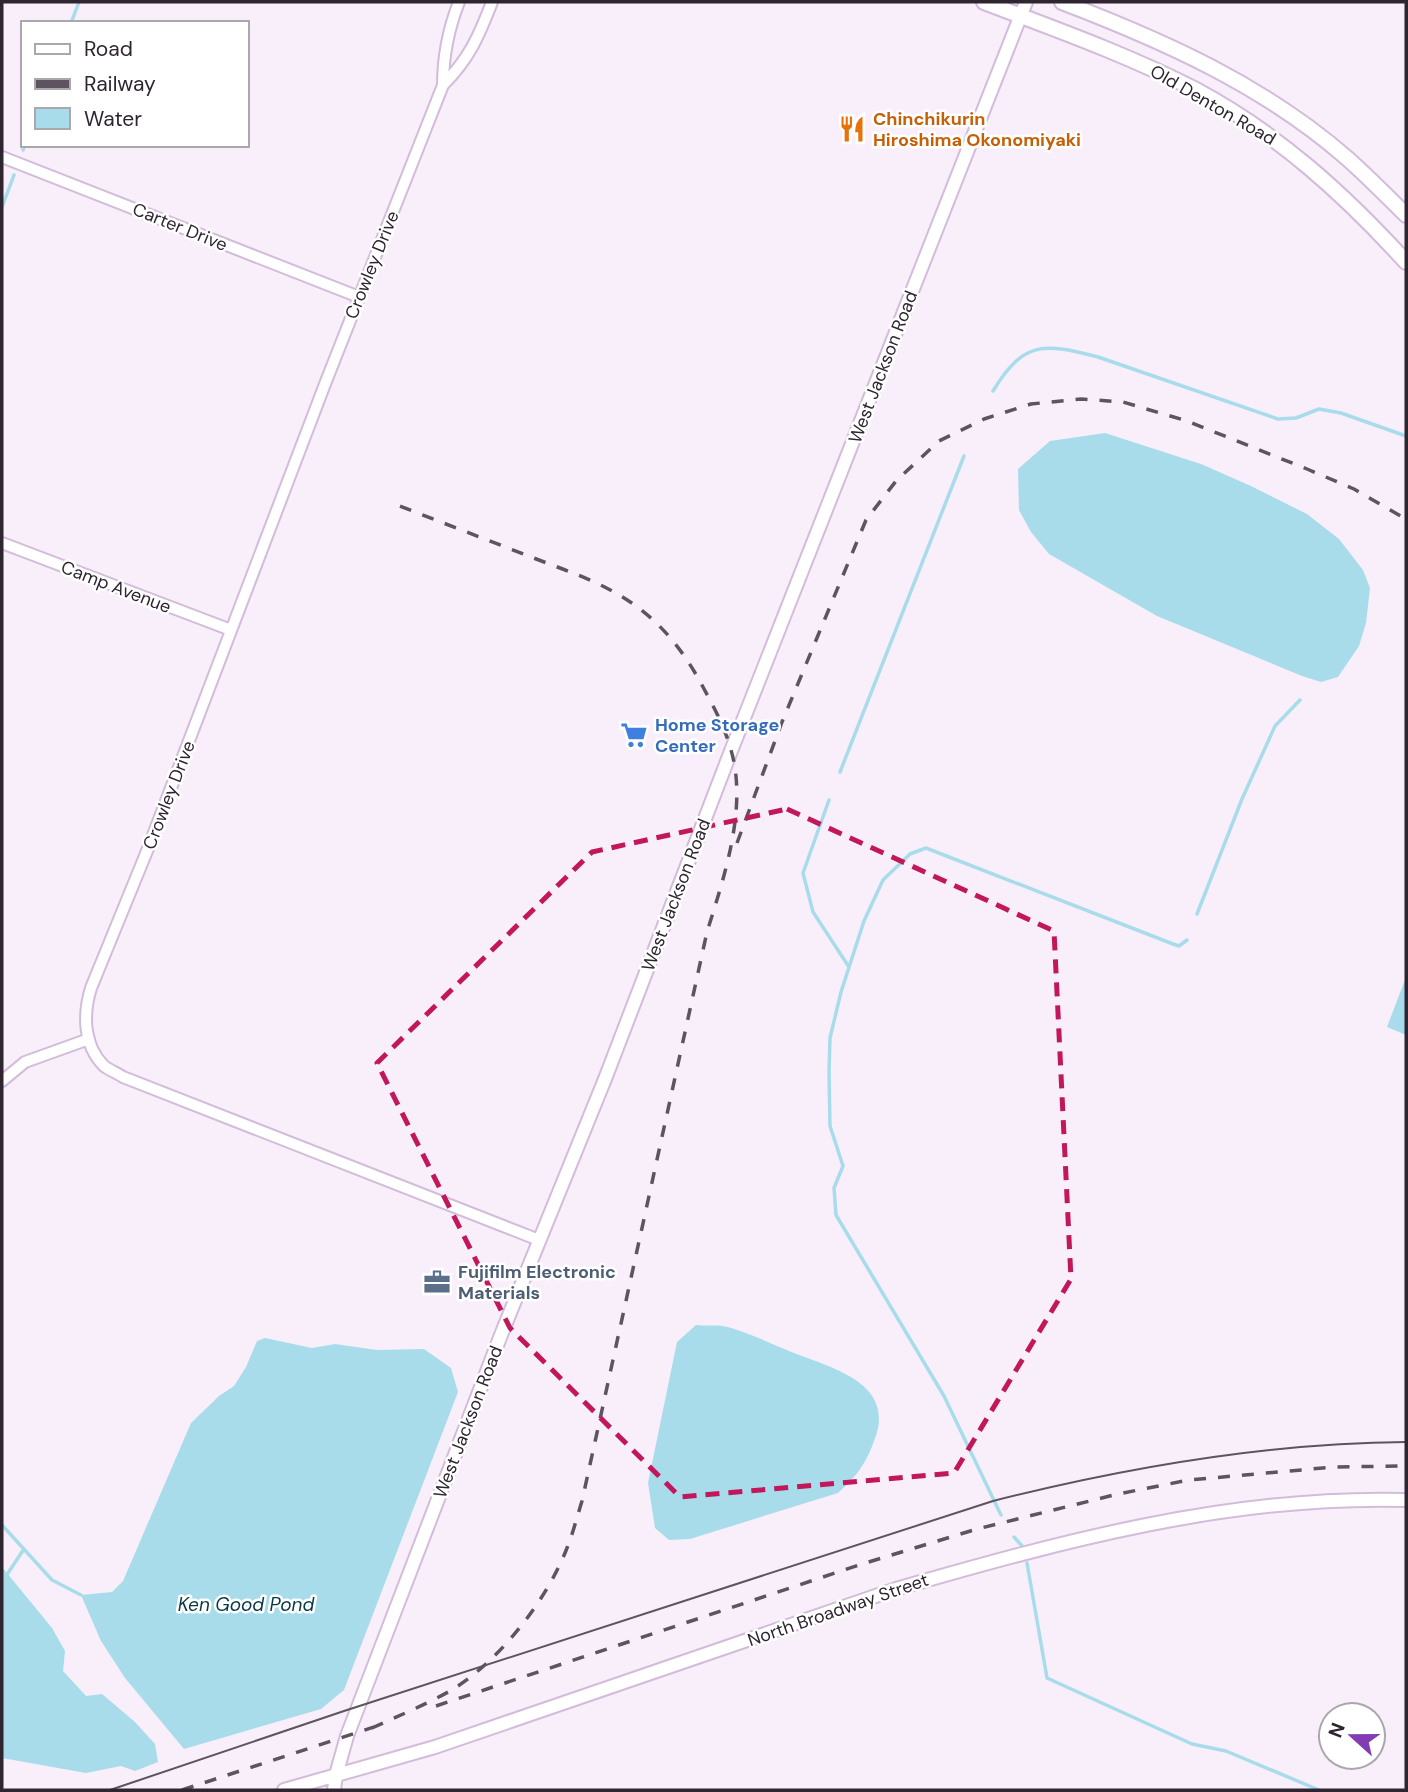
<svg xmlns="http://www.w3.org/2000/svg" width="1408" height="1792" font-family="'DM Sans',sans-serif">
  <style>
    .water { fill: #a8dceb }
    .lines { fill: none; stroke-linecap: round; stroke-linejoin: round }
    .stream { stroke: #a8dceb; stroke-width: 3.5 }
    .minor-casing { stroke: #d3bcda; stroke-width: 14 }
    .tertiary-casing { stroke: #d3bcda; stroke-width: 16 }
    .secondary-casing { stroke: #d3bcda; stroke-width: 18 }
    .minor { stroke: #fff; stroke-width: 10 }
    .tertiary { stroke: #fff; stroke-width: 12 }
    .secondary { stroke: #fff; stroke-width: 14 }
    .tram { stroke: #5d5460; stroke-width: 2 }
    .rail { stroke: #5d5460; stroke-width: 3.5; stroke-dasharray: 12 12; stroke-linecap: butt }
    .marked { fill: none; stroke: #c2185b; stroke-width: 5; stroke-dasharray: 14 9; stroke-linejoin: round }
    .labels { text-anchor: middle; stroke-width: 5; stroke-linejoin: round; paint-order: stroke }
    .street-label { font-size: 18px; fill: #2e2531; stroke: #fff }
    .food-label { font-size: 18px; font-weight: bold; fill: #c56008; stroke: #fff; text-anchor: start }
    .shop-label { font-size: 18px; font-weight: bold; fill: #366cbe; stroke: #fff; text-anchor: start }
    .service-label { font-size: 18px; font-weight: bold; fill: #4e5e75; stroke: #fff; text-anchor: start }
    .water-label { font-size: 19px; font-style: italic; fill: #093944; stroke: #fff }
  </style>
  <rect width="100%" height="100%" fill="#f8effb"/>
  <path class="water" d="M1105,433L1201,464L1251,486L1307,514L1339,539L1363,570L1370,588L1366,623L1359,646L1338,677L1321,682L1302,676L1157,616L1049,554L1031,532L1019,510L1018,469L1050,441Z
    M1406,977V1035L1387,1027Z
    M696,1325C705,1326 715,1325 723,1326C743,1330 774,1345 794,1353C835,1369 897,1384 874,1441C866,1464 856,1477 838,1493L690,1539L669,1540L655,1528L648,1483L677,1342Z
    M265,1338L312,1348L335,1344L377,1350L424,1349L451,1368L458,1392L344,1690L321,1709L184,1749L125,1678L101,1641L81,1595L112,1592L123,1581L191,1423L219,1396L234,1386L246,1367L257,1341Z
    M2,1567L52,1628L65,1651L63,1671L86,1696L102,1694L135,1722L155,1744L158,1762L135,1771L121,1766L86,1773L2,1758Z"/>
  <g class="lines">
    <path class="stream" d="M71,23L79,2
      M23,150L25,145
      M2,207L14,175
      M993,391C1024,340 1044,343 1098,357L1278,419L1296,418L1319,409L1341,413L1406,436
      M840,772L964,456
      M829,800L803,873L813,912L849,967
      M1197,914L1242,799L1275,726L1300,700
      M1001,1515L944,1396L836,1215L834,1188L843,1166L830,1126L829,1072L830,1038L841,992L864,921L883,880L910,854L926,848L1173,944L1179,946L1187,940
      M2,1525L52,1580L81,1595
      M1014,1537L1023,1547
      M1027,1563L1047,1678L1192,1744L1226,1751L1319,1790
      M2,1582L24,1549"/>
    <g class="minor-casing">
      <path id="minor" d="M459,2C448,30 443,55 443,85L325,384L147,851L91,988C83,1014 83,1045 104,1066C109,1070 117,1073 123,1077L539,1240
        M443,85C469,59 479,36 492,2
        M2,157L359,297
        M2,543L231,630
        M2,1081L25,1062L89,1039"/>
    </g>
    <g class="tertiary-casing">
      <path id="tertiary" d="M284,1790L435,1747L896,1589C1062,1541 1232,1495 1406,1500
        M334,1790L336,1775L347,1736L501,1335L605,1079L731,751L1026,2"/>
    </g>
    <g class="secondary-casing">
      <path id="secondary" d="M984,2C1055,29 1128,55 1196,90C1278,134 1344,194 1406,262
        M1062,2C1164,41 1265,86 1348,159C1368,177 1387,196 1406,215"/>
    </g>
    <use href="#minor" class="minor"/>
    <use href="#tertiary" class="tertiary"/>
    <use href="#secondary" class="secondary"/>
    <path class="tram" d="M110,1790L344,1711L993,1501C1128,1467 1266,1443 1406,1442"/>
    <path class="rail" d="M737,843L782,722L866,520L896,481L939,441L984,419L1031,404L1081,399L1123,402L1187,421L1307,469L1354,489L1406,519
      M436,1706L859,1565L977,1529L1118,1494L1189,1480L1334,1467L1406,1466
      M372,1728C398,1716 425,1705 450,1691C499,1662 547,1600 567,1548C573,1533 577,1517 582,1501L707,932C724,877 748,808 731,750C725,728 714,707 703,687C686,655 666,628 636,606C605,583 567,571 531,557C485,539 438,521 392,503
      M182,1790L380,1725"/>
  </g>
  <path class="marked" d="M787,809L1054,931L1071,1279L954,1473L680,1497L510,1328L377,1063L592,852Z"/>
  <defs>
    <g id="restaurant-bare" transform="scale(2.1)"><path d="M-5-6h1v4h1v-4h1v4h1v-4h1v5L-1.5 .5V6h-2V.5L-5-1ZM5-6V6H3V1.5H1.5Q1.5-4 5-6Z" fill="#e8710a" stroke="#fff" stroke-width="2.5" paint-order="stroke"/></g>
    <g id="supermarket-bare" transform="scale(2.1)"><path d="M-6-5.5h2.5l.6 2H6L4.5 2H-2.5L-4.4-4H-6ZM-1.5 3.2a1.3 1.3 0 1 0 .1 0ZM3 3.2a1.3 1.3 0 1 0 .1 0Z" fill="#3f7fe0" stroke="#fff" stroke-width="2.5" paint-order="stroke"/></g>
    <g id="office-bare" transform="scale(2.1)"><path d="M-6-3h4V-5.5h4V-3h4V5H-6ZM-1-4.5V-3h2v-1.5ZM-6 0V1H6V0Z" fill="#5c6f8a" stroke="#fff" stroke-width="2.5" paint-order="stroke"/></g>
  </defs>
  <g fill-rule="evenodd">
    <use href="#restaurant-bare" x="852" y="129"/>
    <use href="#supermarket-bare" x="634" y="735"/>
    <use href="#office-bare" x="437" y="1282"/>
  </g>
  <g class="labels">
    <g class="street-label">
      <text transform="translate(1213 105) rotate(30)" y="6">Old Denton Road</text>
      <text transform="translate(180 227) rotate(22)" y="6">Carter Drive</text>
      <text transform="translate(372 265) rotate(-68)" y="6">Crowley Drive</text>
      <text transform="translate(883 367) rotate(-69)" y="6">West Jackson Road</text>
      <text transform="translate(116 587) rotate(21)" y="6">Camp Avenue</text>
      <text transform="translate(169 795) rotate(-69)" y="6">Crowley Drive</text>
      <text transform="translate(676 895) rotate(-69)" y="6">West Jackson Road</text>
      <text transform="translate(468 1422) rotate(-69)" y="6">West Jackson Road</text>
      <text transform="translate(838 1610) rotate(-19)" y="6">North Broadway Street</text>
    </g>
    <g class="food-label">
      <text x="873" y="125">Chinchikurin<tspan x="873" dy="21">Hiroshima Okonomiyaki</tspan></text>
    </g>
    <g class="shop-label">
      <text x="655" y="731">Home Storage<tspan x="655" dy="21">Center</tspan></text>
    </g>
    <g class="service-label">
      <text x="458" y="1278">Fujifilm Electronic<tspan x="458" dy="21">Materials</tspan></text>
    </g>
    <g class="water-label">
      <text x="246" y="1611">Ken Good Pond</text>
    </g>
  </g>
  <rect width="1408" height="1792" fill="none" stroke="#2e2531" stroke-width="7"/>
  <rect x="21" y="21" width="228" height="126" fill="#ffffff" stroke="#aba8ad" stroke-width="2"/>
  <rect x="35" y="44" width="35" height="10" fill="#ffffff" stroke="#aba8ad" stroke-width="2"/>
  <text x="84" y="56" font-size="21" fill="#2e2531">Road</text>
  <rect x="35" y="79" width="35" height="10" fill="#5d5460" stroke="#aba8ad" stroke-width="2"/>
  <text x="84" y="91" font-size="21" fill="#2e2531">Railway</text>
  <rect x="35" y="108" width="35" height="21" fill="#a8dceb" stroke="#aba8ad" stroke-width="2"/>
  <text x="84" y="126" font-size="21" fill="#2e2531">Water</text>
  <g transform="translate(1352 1736) rotate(291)"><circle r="33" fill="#ffffff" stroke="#aba8ad" stroke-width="2"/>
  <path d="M0-5L12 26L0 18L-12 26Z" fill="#813db1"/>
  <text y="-10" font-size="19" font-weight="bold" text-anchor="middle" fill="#2e2531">N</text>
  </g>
</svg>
